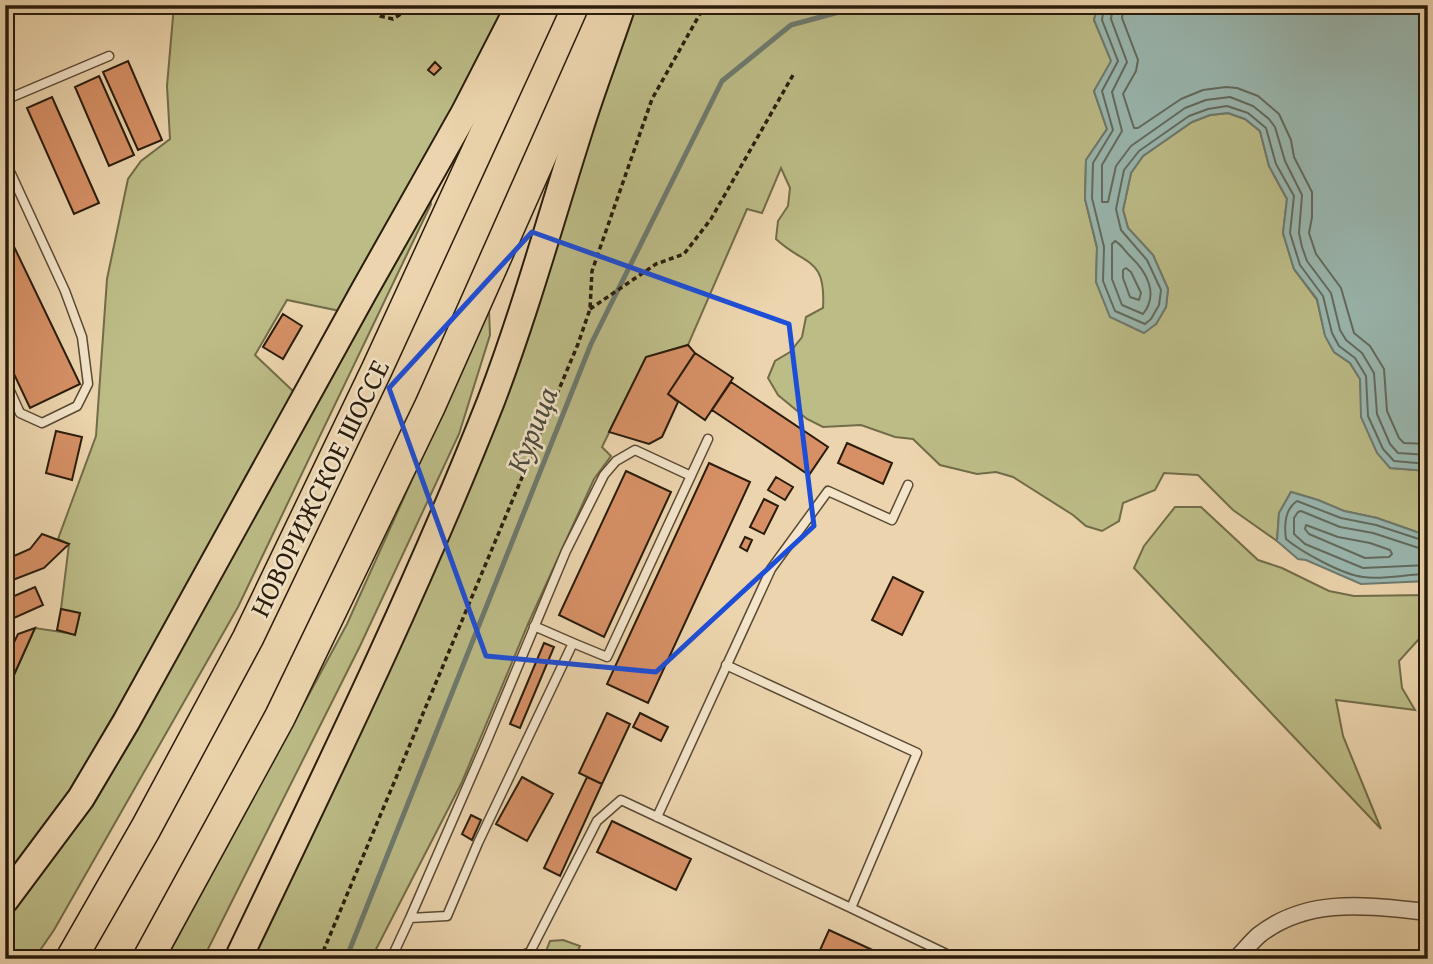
<svg xmlns="http://www.w3.org/2000/svg" width="1433" height="964" font-family="'Gentium Book Plus',serif">
  <style>
    .green { fill: #bcbc87; stroke: #726c49; stroke-width: 2 }
    .water { fill: #9ab8b1; stroke: #6d7a6f; stroke-width: 2 }
    .lines { fill: none; stroke-linecap: round; stroke-linejoin: round }
    .shore { stroke: #626a5e; stroke-width: 2 }
    .stream { stroke: #6d7a6f; stroke-width: 5 }
    .building { fill: #d79066; stroke: #291c0b; stroke-width: 2 }
    .lane-casing { stroke: #5a4a34; stroke-width: 11 }
    .street-casing { stroke: #5a4a34; stroke-width: 19 }
    .primary-casing { stroke: #291c0b; stroke-width: 30 }
    .highway-casing { stroke: #291c0b; stroke-width: 33 }
    .path { stroke: #291c0b; stroke-width: 3.5; stroke-dasharray: 5 3.5; stroke-linecap: butt }
    .lane { stroke: #f3e4ca; stroke-width: 8 }
    .street { stroke: #f3e4ca; stroke-width: 16 }
    .primary { stroke: #ecd5ae; stroke-width: 26 }
    .highway { stroke: #ecd5ae; stroke-width: 30 }
    .marked { fill: none; stroke: #1d4ed8; stroke-width: 5; stroke-linejoin: round }
    .labels { text-anchor: middle; stroke-width: 5; stroke-linejoin: round; paint-order: stroke }
    .street-label { font-size: 28px; fill: #291c0b; stroke: #f3e4ca }
    .water-label { font-size: 30px; font-style: italic; fill: #4b4b3d; stroke: #f3e4ca }
  </style>
  <rect width="100%" height="100%" fill="#ecd5ae"/>
  <filter id="stains"><feTurbulence type="fractalNoise" baseFrequency=".00286" numOctaves="4"/><feColorMatrix values="0 0 0 0 .2 0 0 0 0 .09 0 0 0 0 .02 0 0 0 .5 -.17"/></filter>
  <radialGradient id="worn" r=".72"><stop offset=".6" stop-color="#630" stop-opacity="0"/><stop offset="1" stop-color="#630" stop-opacity=".3"/></radialGradient>
  <path class="green" d="M174,5H506L484,51L340,311L287,300L255,355L294,392L87,769L5,883V695L35,628L75,634L80,613L61,609L69,544L58,539L96,436L107,279L128,179L141,161L170,139L167,86Z
    M630,5H1098L1094,20L1112,61L1094,91L1107,129L1086,160L1085,199L1097,248L1096,282L1156,324L1166,307L1168,289L1153,255L1128,228L1123,210L1131,173L1143,156L1192,122L1210,115L1228,113L1245,119L1260,131L1269,166L1287,199L1283,233L1294,269L1317,300L1325,335L1334,352L1350,363L1360,379L1361,398L1390,468L1428,471V536L1377,518L1344,511L1318,500L1291,492L1279,513L1277,541L1233,510L1198,475L1164,473L1155,490L1123,503L1119,521L1102,531L1086,526L1073,515L1013,477L996,472L977,474L940,465L913,439L895,437L861,425L823,427L807,419L778,395L768,378L775,361L790,352L802,337L806,317L823,308C826,256 806,267 776,239L778,221L788,206L790,188L781,168L762,213L747,209L688,345L646,357L602,447L611,456L594,479L528,624L462,782L371,959H249L434,568Z
    M430,199L431,204L238,607L54,930L34,959H5V915L69,833Z
    M489,309L490,335L459,434L360,646L203,959H166L347,624Z
    M1175,507H1201L1258,560L1282,568L1329,591L1354,596L1428,595V629L1399,661L1402,688L1415,710L1336,700L1343,736L1381,829L1134,568L1144,546Z
    M563,940L580,946L574,959H543L550,941Z"/>
  <path class="water" d="M1098,5H1428V471L1390,468L1377,453L1361,417L1360,379L1350,363L1334,352L1325,336L1317,299L1294,269L1283,233L1287,199L1269,166L1260,131L1245,119L1228,113L1210,115L1192,122L1143,156L1131,173L1123,210L1128,228L1153,255L1168,289L1166,307L1156,324L1144,333L1110,317L1096,282L1097,247L1085,199L1086,160L1107,129L1094,91L1111,61L1094,20Z
    M1291,492L1318,500L1344,511L1377,518L1428,536V581L1361,584L1306,560L1298,559L1277,541L1279,513Z"/>
  <g class="lines">
    <path class="shore" d="M1104,5L1102,20L1118,61L1102,91L1113,130L1093,163L1092,198L1104,247L1103,281L1115,311L1145,324L1151,319L1159,305L1161,290L1147,260L1121,230L1116,209L1124,170L1139,151L1189,116L1208,109L1227,106L1248,113L1266,128L1276,164L1294,196L1290,233L1300,265L1323,296L1332,333L1339,346L1355,358L1366,376L1368,416L1383,449L1394,461L1428,464
      M1113,5L1111,19L1127,62L1112,92L1122,131L1102,165V202H1108L1116,166L1131,146L1185,108L1206,100L1230,97L1253,106L1269,119L1275,127L1285,161L1302,195L1299,233L1302,247L1307,261L1331,293L1340,330L1346,340L1362,353L1374,373L1377,414L1390,444L1398,453L1428,455
      M1124,5L1122,18L1138,60L1136,71L1123,94L1134,128H1138L1181,99L1203,90L1226,87L1237,88L1258,96L1279,114L1291,140L1294,157L1312,192V217L1309,233L1316,254L1341,288L1354,333L1370,346L1384,369L1387,411L1399,438L1404,443L1428,444
      M1115,241C1121,244 1125,251 1130,256C1147,272 1159,294 1143,314L1122,305L1112,279V244Z
      M1126,268L1131,272L1141,293L1139,300L1130,297L1123,278V270Z
      M1306,525L1338,537L1370,543L1390,550L1392,554L1389,557L1365,558L1309,534L1305,529Z
      M1428,542L1376,525L1341,518L1297,501C1285,509 1284,525 1286,539C1300,551 1343,575 1363,577C1383,580 1407,574 1428,574
      M1428,551L1373,533L1340,527L1301,511L1298,512L1294,518V534L1305,544L1363,568L1428,565"/>
    <path class="stream" d="M346,959L591,344L722,81L791,25L865,5"/>
  </g>
  <path class="building" d="M128,61L162,140L138,150L103,72Z
    M435,62L441,68L434,75L428,70Z
    M99,76L134,155L109,166L75,87Z
    M52,97L99,203L74,214L27,108Z
    M5,228L80,384L30,408L5,355Z
    M283,314L302,326L283,359L263,347Z
    M688,345L695,353L668,394L678,402L662,437L649,444L609,432L646,357Z
    M695,353L733,378L705,420L668,394Z
    M731,382L828,447L809,475L712,410Z
    M56,431L82,437L72,480L46,473Z
    M847,443L892,463L883,484L838,463Z
    M709,463L750,482L648,703L607,684Z
    M626,471L671,492L604,637L559,615Z
    M776,477L793,487L785,500L768,490Z
    M764,499L778,506L764,534L750,527Z
    M42,534L69,544L44,568L5,583V560L30,549Z
    M745,537L752,540L747,551L740,547Z
    M893,577L923,592L902,635L872,620Z
    M35,587L43,605L5,622V600Z
    M61,609L80,613L75,635L57,630Z
    M35,628L5,695V661L18,634Z
    M544,643L554,647L520,728L510,724Z
    M607,713L630,724L602,784L579,773Z
    M640,713L668,727L661,741L633,727Z
    M522,777L553,794L527,841L496,824Z
    M587,777L602,784L560,876L544,868Z
    M471,815L481,820L472,840L462,834Z
    M612,821L691,859L676,890L597,852Z
    M829,930L892,959H816Z"/>
  <g class="lines">
    <g class="lane-casing">
      <path id="lane" d="M5,100L109,56
        M5,162L12,176L5,179
        M5,380L20,413L42,423L77,406L88,384L82,337L65,291L12,176
        M691,476L635,450L616,461L604,475L566,551L486,743L410,918L447,916L478,843L573,643L607,657L708,439
        M534,626L573,643
        M726,665L917,753L851,908L957,959
        M657,817L771,569L828,491L892,520L908,485
        M391,959L410,918
        M513,959L530,952L597,821L621,800L851,908"/>
    </g>
    <g class="street-casing">
      <path id="street" d="M1236,959C1244,951 1251,942 1259,935C1309,896 1369,906 1428,912"/>
    </g>
    <g class="primary-casing">
      <path id="primary" d="M5,900L81,798L126,722L364,291L465,112L520,5
        M238,959C326,775 416,591 491,401C525,312 550,221 579,130C592,88 608,47 622,5"/>
    </g>
    <g class="highway-casing">
      <path id="highway" d="M71,959L146,828L248,638L377,369L544,5
        M148,959L280,717L430,406L608,5"/>
    </g>
    <path class="path" d="M367,5L380,16L393,19L415,5
      M590,309L656,264L684,254L711,219L793,75
      M320,959L578,344L590,309L592,271L652,99L705,5"/>
    <use href="#lane" class="lane"/>
    <use href="#street" class="street"/>
    <use href="#primary" class="primary"/>
    <use href="#highway" class="highway"/>
  </g>
  <path class="marked" d="M532,232L789,324L814,526L656,672L486,656L389,388Z"/>
  <g class="labels">
    <g class="street-label">
      <text transform="translate(319 488) rotate(-64)" y="10">НОВОРИЖСКОЕ ШОССЕ</text>
    </g>
    <g class="water-label">
      <text transform="translate(532 430) rotate(-68)" y="10">Курица</text>
    </g>
  </g>
  <rect width="1433" height="964" fill="none" stroke="#ecd5ae" stroke-width="28"/>
  <rect x="7" y="7" width="1419" height="950" fill="none" stroke="#291c0b" stroke-width="3.5"/>
  <rect x="14" y="14" width="1405" height="936" fill="none" stroke="#291c0b" stroke-width="2"/>
  <rect width="100%" height="100%" filter="url(#stains)"/>
  <rect width="100%" height="100%" fill="url(#worn)"/>
</svg>
